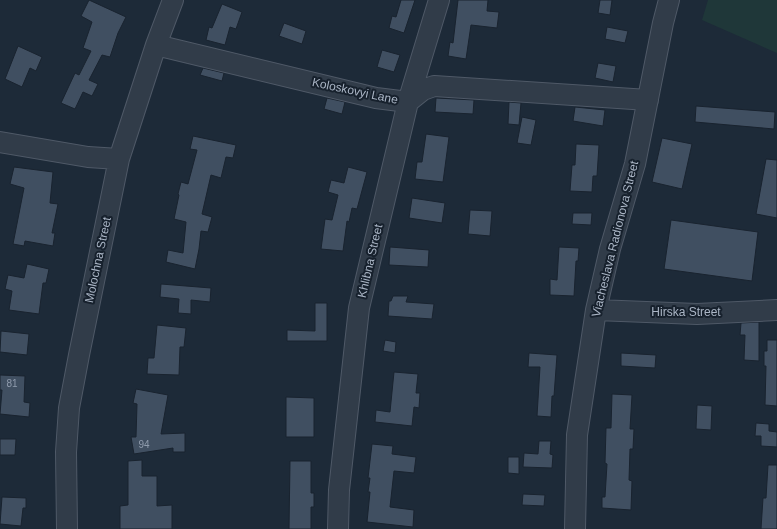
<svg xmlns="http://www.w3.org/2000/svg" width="777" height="529" font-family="Helvetica,sans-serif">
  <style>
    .green { fill: #1f3739 }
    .building { fill: #404f61; stroke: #19232f }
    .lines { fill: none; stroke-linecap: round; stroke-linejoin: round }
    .minor-casing { stroke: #4f5967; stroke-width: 22 }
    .minor { stroke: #313c49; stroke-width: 20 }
    .labels { text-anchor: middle; stroke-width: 4; stroke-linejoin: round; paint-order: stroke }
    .number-label { font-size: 10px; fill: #909cad }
    .street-label { font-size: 12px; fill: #abb6c6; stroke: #17212d }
  </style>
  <rect width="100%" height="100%" fill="#1d2a38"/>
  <path class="green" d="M708,0H777V53L702,20Z"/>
  <path class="building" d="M89,0L126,17L118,33L110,57L102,55L89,80L98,84L92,96L83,92L75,109L61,103L75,73L79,75L91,51L83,48L92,22L81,16Z
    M401,0H415L404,33L389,28L392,16L396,17Z
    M458,0H488L487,11L499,12L497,28L471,25L466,59L448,56L450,42L453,43Z
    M600,0H612L610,15L598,13Z
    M222,4L242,12L236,29L230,27L225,45L206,40L209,27L212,28Z
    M284,23L306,31L302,44L279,36Z
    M607,27L628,31L625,43L605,39Z
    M18,46L42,57L36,71L30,68L22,87L5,79Z
    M382,50L400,55L394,72L377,67Z
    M598,63L616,66L613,82L595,78Z
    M203,68L224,73L222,81L200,75Z
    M327,98L345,102L342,114L324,109Z
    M436,98L474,100L473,114L435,112Z
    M509,102L521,103L519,125L508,124Z
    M696,106L775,112L774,129L695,122Z
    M575,107L605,110L603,126L573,121Z
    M522,117L536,120L531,145L517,143Z
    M426,134L449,137L443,182L415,179L417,162H422Z
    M193,136L236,145L233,158L226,157L221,178L211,175L202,214L212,217L208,232L201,231L199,249L195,269L166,262L168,250L183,253L186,222L174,219L179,195L178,194L181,182L188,184L197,150L190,149Z
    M662,138L692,144L682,189L652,182Z
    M576,144L599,145L597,176H593L592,192L570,191L572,165H575Z
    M766,159L777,160V218L756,214Z
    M14,167L53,172L50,203L58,204L52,233H55L53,246L25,241L24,246L13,244L24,188L10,184Z
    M348,167L367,172L357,209L352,208L349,222L347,221L343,251L321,249L325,219L332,220L338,195L328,192L331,180L344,183Z
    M412,198L445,203L442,223L409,218Z
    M470,210L492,211L490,236L468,234Z
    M573,213H592L591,225L572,224Z
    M671,220L758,232L752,281L664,269Z
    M390,247L429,250L428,267L389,265Z
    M559,247L579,248L578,261H576L574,296L550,295V279L557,280Z
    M27,264L49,269L46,283H43L39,314L9,310L12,291L5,289L8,275L24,278Z
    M161,284L211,288L210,302L191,300V314L178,313L179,299L160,297Z
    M393,296H408L406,302L434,304L432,319L388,316L389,301H391Z
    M315,303H327V341H287V330L315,331Z
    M759,322V361L744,360L745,335H740L741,323Z
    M157,325L186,328L184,347H180L179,375L147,374L148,358H154Z
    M1,331L29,334L27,355L0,352Z
    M385,340L396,342L395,353L383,351Z
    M767,340H777V406L765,405L766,366H764V351H767Z
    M529,353L557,355L554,396H552L551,417L537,416L540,367H528Z
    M621,353L656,355L655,368L621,366Z
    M394,372L418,374L416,393H420L419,408L414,407L412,426L375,422L376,410L390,412Z
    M0,375L25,376L24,402L30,403L29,417L0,414L2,390H0Z
    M136,389L168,395L161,434L185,433V452H173V448L134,454L131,437H136L137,404L133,403Z
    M612,394L632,395L630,429H634L633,449H630L629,480L632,481L631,510L602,508V497H605L607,464L605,463L606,428H611Z
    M286,397L314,398V437H286Z
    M697,405L712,406L711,430L696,429Z
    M756,423L769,424V431L777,432V447L761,446V436H755Z
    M0,439H16L15,455H0Z
    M539,441H551L550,454L553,455L552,468L523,467L524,453L538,454Z
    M372,444L393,446L392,454L416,457L414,473L394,471L390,507L414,510L413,527L367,522L370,492H368L370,478H368Z
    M508,457H519V474L508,473Z
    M142,460V476H157V506L172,505V529H120V506L128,505V461Z
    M290,461H311V493H314V507H311V529H289Z
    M768,465H777V529H761L763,498H766Z
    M523,494L545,495L544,506L522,505Z
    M2,497L26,498V508H23L21,526L0,524Z"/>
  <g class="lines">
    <g class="minor-casing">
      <path id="minor" d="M156,45L376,98L408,102L423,90L434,86L648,100
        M0,142L88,157L119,159
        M596,310L697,314L777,310
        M67,529L66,452L69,408L79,355L119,159L156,45L173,0
        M338,529L339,490L359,308L408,102L439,0
        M575,529L577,435L596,310L610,249L635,164L663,23L669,0"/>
    </g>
    <use href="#minor" class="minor"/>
  </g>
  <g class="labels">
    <g class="number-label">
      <text x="12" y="387">81</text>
      <text x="144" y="448">94</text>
    </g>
    <g class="street-label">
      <text transform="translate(355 91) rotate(12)" y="4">Koloskovyi Lane</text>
      <text transform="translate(615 239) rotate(-76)" y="4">Viacheslava Radionova Street</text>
      <text transform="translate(98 260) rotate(-78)" y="4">Molochna Street</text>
      <text transform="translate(370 261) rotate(-77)" y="4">Khlibna Street</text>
      <text x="686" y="316">Hirska Street</text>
    </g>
  </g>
</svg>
